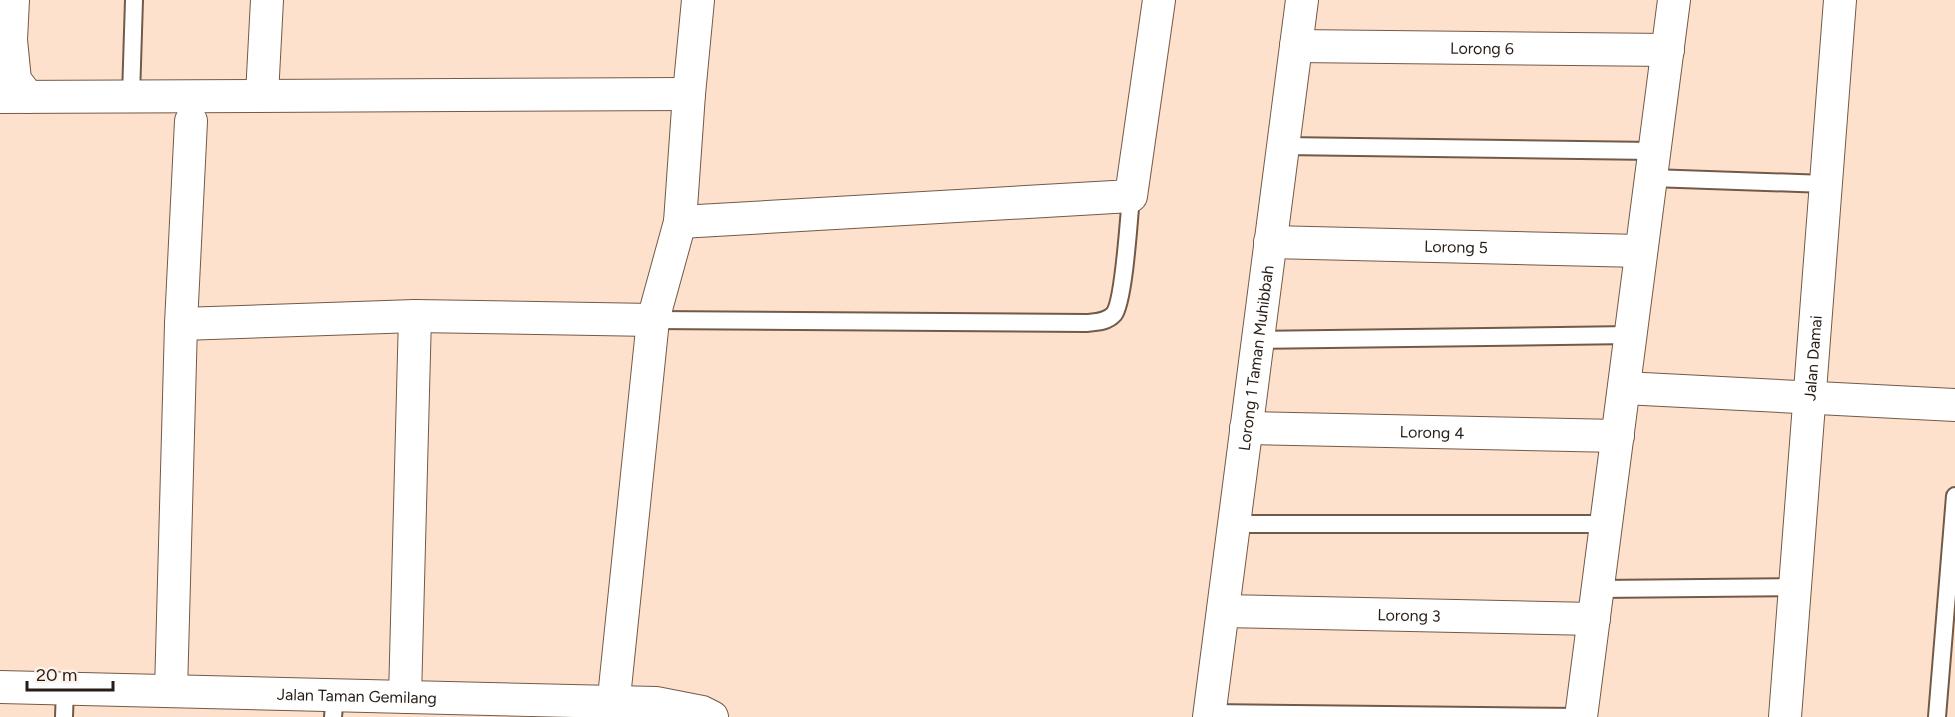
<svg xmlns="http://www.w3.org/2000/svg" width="1955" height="717" font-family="Figtree,sans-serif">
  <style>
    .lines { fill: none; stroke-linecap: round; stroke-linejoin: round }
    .service-casing { stroke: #725a48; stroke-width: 20 }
    .minor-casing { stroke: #725a48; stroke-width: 34 }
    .service { stroke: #fff; stroke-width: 16 }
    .minor { stroke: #fff; stroke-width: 32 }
    .labels { text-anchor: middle; stroke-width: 4.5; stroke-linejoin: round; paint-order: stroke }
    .street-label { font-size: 16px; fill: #281d16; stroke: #fef2ea }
  </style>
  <rect width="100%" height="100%" fill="#fee1cc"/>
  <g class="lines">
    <g class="service-casing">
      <path id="service" d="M131,96L134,0
        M1283,146L1654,151
        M1651,178L1826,184
        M653,320L1087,323C1096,322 1107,322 1114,314C1124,301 1129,217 1131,196
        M1258,340L1631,335
        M1234,524H1606
        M1598,589L1795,587
        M1210,713L1581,717
        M64,717L65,688
        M333,717L335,695
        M1937,717L1955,496"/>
    </g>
    <g class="minor-casing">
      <g id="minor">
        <path d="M13,0L11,40L15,80L28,97"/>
        <path id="s1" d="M1296,46L1668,50"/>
        <path d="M262,95L267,0"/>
        <path d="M0,97L689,94"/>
        <path d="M680,222L1131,196L1159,0"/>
        <path id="s2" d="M1270,242L1641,251"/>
        <path d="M181,324L415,316L653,320"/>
        <path d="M1624,388L1955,405"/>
        <path id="s3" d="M1246,428L1618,436"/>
        <path id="s4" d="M1223,611L1594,619"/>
        <path id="s5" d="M0,687L656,703L702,712L712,717"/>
        <path d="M171,691L181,324L191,121"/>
        <path d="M405,697L415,316"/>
        <path d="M612,717L653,320L680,222L689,94L698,0"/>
        <path id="s6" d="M1209,717L1302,0"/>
        <path d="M1581,717L1674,0"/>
        <path id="s7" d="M1785,717L1840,0"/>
      </g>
    </g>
    <use href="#service" class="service"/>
    <use href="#minor" class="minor"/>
  </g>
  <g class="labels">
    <g class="street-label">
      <text dy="6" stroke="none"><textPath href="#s1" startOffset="186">Lorong 6</textPath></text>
      <text dy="6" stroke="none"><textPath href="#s2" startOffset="186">Lorong 5</textPath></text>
      <text dy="6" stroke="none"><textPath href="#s6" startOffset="362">Lorong 1 Taman Muhibbah</textPath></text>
      <text dy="6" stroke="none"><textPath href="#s7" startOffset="360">Jalan Damai</textPath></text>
      <text dy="6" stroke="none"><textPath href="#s3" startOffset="186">Lorong 4</textPath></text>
      <text dy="6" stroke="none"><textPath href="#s4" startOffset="186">Lorong 3</textPath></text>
      <text dy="6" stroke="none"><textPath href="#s5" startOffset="357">Jalan Taman Gemilang</textPath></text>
    </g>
  </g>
  <path d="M27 681v9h86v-9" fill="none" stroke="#281d16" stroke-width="3"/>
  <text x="36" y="681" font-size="18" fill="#281d16" stroke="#fef2ea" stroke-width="4.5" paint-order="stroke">20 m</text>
</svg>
